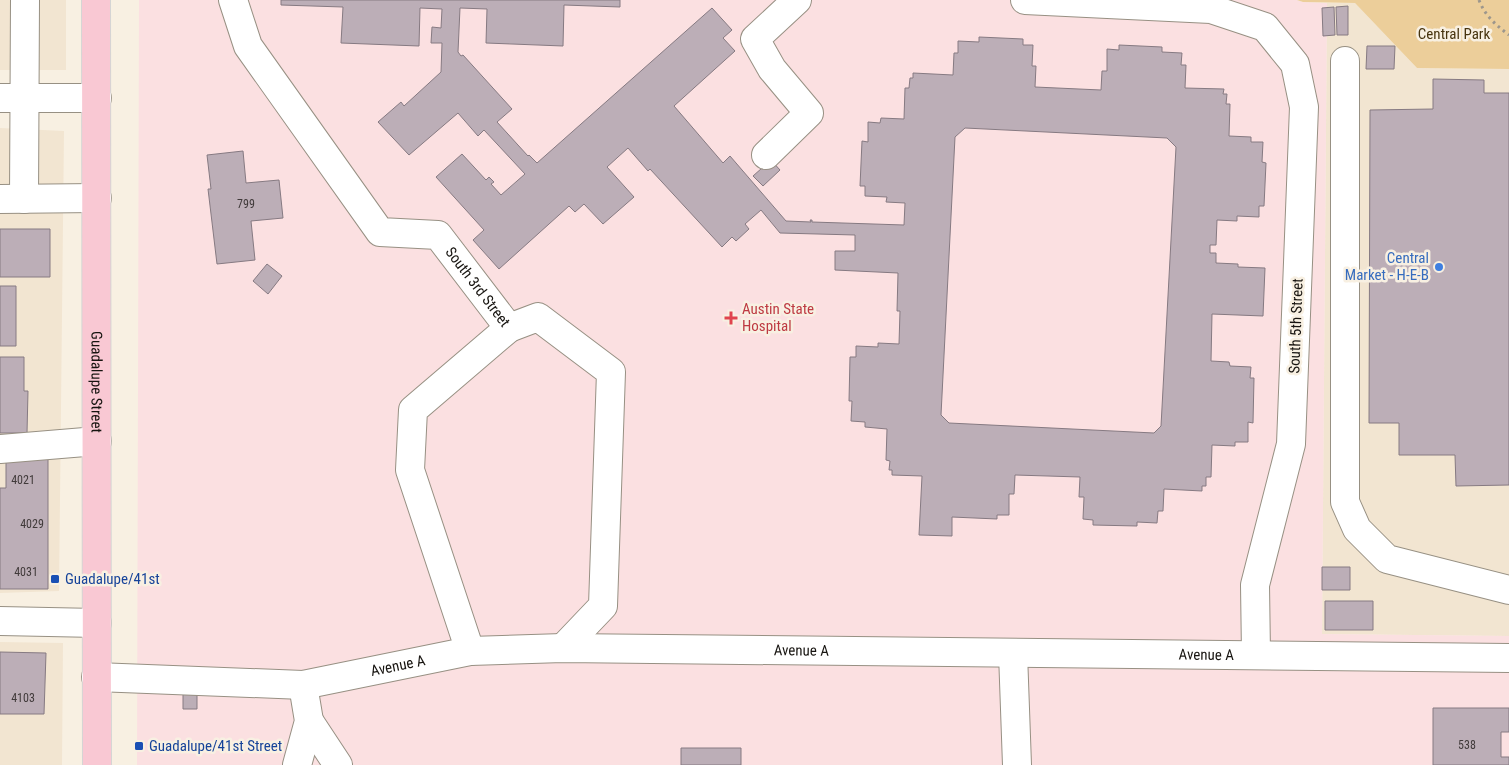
<svg xmlns="http://www.w3.org/2000/svg" width="1509" height="765" font-family="'Roboto Condensed',sans-serif">
  <style>
    .commercial { fill: #f2e5d1 }
    .medical { fill: #fbe0e1 }
    .green { fill: #ecce9a }
    .building { fill: #bcaeb7; stroke: #867a82; fill-rule: evenodd }
    .lines { fill: none; stroke-linecap: round; stroke-linejoin: round }
    .minor-casing { stroke: #979083; stroke-width: 30 }
    .major-casing { stroke: #d5d5d4; stroke-width: 30 }
    .path { stroke: #9c968c; stroke-width: 3; stroke-dasharray: 2.5 4; stroke-linecap: butt }
    .minor { stroke: #fff; stroke-width: 28 }
    .major { stroke: #f9c8d3; stroke-width: 28 }
    .shop-dot { fill: #3f7fe0; stroke: #f8f0e2; stroke-width: 2 }
    .health-dot { fill: #e0444e; stroke: #f8f0e2; stroke-width: 2 }
    .transit-dot { fill: #1a4fb4; stroke: #f8f0e2; stroke-width: 2 }
    .labels { text-anchor: middle; stroke-width: 5; stroke-linejoin: round; paint-order: stroke }
    .number-label { font-size: 12px; fill: #403a3a }
    .park-label { font-size: 15px; fill: #47340f; stroke: #f8f0e2 }
    .shop-label { font-size: 15px; fill: #366cbe; stroke: #f8f0e2; text-anchor: end }
    .street-label { font-size: 15px; fill: #171410; stroke: #f8f0e2 }
    .health-label { font-size: 15px; fill: #be3a42; stroke: #f8f0e2; text-anchor: start }
    .transit-label { font-size: 15px; fill: #164399; stroke: #f8f0e2; text-anchor: start }
  </style>
  <rect width="100%" height="100%" fill="#f8f0e2"/>
  <path class="commercial" d="M0,0H66V70H0Z
    M1327,3H1355L1417,68L1509,69V636L1322,634Z
    M0,128L64,131L59,591L0,593Z
    M0,642L63,643L62,765H0Z"/>
  <path class="medical" d="M139,0H1297L1303,2L1327,3L1322,634L1509,636V765H137Z"/>
  <path class="green" d="M1297,0H1509V69L1417,68L1355,3L1303,2Z"/>
  <path class="building" d="M281,0H620V7L564,5L563,46L486,43L487,9L460,8L458,52L461,56L463,55L512,109L497,122L528,156L529,155L537,163L712,8L732,30L723,38L735,51L674,106L723,163L730,156L786,221L811,222L810,220H812V222L904,225L905,203L886,202L887,197L865,196V186H860L862,141L868,142V122L880,123L881,118L904,119L905,88H909L910,78H913V73L953,75L954,53H958V41L979,42V37L1023,39V45H1033L1032,66H1036L1035,87L1101,90L1102,71H1107V49L1119,50V45L1162,47V52L1182,53L1181,65H1186L1185,88L1224,89L1223,94H1227L1226,104H1230L1229,136L1251,137V142H1263L1262,162L1266,163L1264,206H1259V217L1237,216V221L1217,220L1216,245H1210V253H1216V263L1238,264V267L1265,268L1263,316L1212,314L1211,361L1229,362L1230,366L1251,367L1250,378H1254L1253,423L1248,422V442H1235V446L1212,445L1211,477H1206V486H1202V491L1164,489L1163,511H1158L1157,523L1137,522V526L1093,525V520L1083,519L1084,497H1079L1080,477L1015,475L1014,494H1009V515H997V519L952,517V536L919,535L922,476L892,475V470H889L890,461L886,460L887,429L865,427V422L851,421L852,401H849L850,357H856V346L878,347V343L899,344L900,311H897L898,273L835,270V251H855V235L780,233L761,210L745,224L749,229L736,241L732,237L722,247L650,169L648,171L628,148L607,167L634,197L603,224L584,204L575,212L569,206L499,269L473,240L484,230L436,177L462,154L486,180L489,177L494,182L491,184L501,195L525,174L484,130L478,136L458,113L409,155L378,122L401,102L404,106L441,72L442,43H431L432,27L441,28L442,9L420,8L419,46L341,43L343,7L281,5ZM965,128L1167,138L1176,147L1161,426L1154,433L949,423L941,415L955,137Z
    M1348,6V35H1337L1336,7Z
    M1334,7L1335,35L1323,36L1322,8Z
    M1367,46H1395L1394,69H1366Z
    M1433,79L1484,80V93H1509V485L1456,486L1455,455H1399V423H1369L1370,110L1433,109Z
    M243,151L246,183L279,180L283,218L251,221L255,260L217,264L208,189H211L207,155Z
    M771,160L780,170L763,186L753,176Z
    M0,229H50V277H0Z
    M267,264L282,276L268,294L253,281Z
    M0,286H16V346H0Z
    M0,357H24V391H28L27,433H0Z
    M6,454H48V589H0V488H6Z
    M1322,567H1350V590H1322Z
    M1325,601H1373V630H1325Z
    M0,652L46,653L44,714H0Z
    M183,692H197V709H183Z
    M1433,708H1509V732H1501V757H1509V765H1433Z
    M681,748H741V765H681Z"/>
  <g class="lines">
    <g class="minor-casing">
      <g id="minor">
        <path id="s1" d="M233,0L248,46L380,232L438,235L509,328L413,410L410,470L470,651"/>
        <path d="M1025,0L1211,9L1265,27L1295,64L1304,107L1291,444L1255,585L1256,654"/>
        <path d="M1345,61V502L1357,529L1387,559L1509,590"/>
        <path d="M0,98H97"/>
        <path d="M766,155L809,113L772,69L755,39L797,0"/>
        <path d="M0,199L97,198"/>
        <path d="M24,199L25,0"/>
        <path d="M509,328L538,317L611,372L603,606L563,648"/>
        <path d="M0,449L97,441"/>
        <path d="M0,621L97,623"/>
        <path d="M1013,653L1017,765"/>
        <path id="s2" d="M96,677L303,685L470,651L563,648L1509,658"/>
        <path d="M309,721L338,765"/>
        <path d="M297,765L309,721L303,685"/>
      </g>
    </g>
    <g class="major-casing">
      <g id="major">
        <path id="s3" d="M96,0L97,765"/>
      </g>
    </g>
    <path class="path" d="M1479,0C1485,16 1496,25 1509,35"/>
    <use href="#minor" class="minor"/>
    <use href="#major" class="major"/>
  </g>
  <circle class="shop-dot" cx="1439" cy="267" r="5"/>
  <path class="health-dot" d="M728.5 310.5h5v5h5v5h-5v5h-5v-5h-5v-5h5z"/>
  <g class="transit-dot">
    <rect x="50" y="574" width="10" height="10" rx="2.5"/>
    <rect x="134" y="741" width="10" height="10" rx="2.5"/>
  </g>
  <g class="labels">
    <g class="number-label">
      <text x="246" y="208">799</text>
      <text x="23" y="484">4021</text>
      <text x="32" y="528">4029</text>
      <text x="26" y="576">4031</text>
      <text x="23" y="702">4103</text>
      <text x="1467" y="749">538</text>
    </g>
    <g class="park-label">
      <text x="1454" y="39">Central Park</text>
    </g>
    <g class="shop-label">
      <text x="1429" y="263">Central<tspan x="1429" dy="17">Market - H-E-B</tspan></text>
    </g>
    <g class="street-label">
      <text dy="5" stroke="none"><textPath href="#s1" startOffset="400">South 3rd Street</textPath></text>
      <text transform="translate(1296 326) rotate(-88)" y="5">South 5th Street</text>
      <text dy="5" stroke="none"><textPath href="#s3" startOffset="382">Guadalupe Street</textPath></text>
      <text dy="5" stroke="none"><textPath href="#s2" startOffset="709">Avenue A</textPath></text>
      <text dy="5" stroke="none"><textPath href="#s2" startOffset="1114">Avenue A</textPath></text>
      <text dy="5" stroke="none"><textPath href="#s2" startOffset="304">Avenue A</textPath></text>
    </g>
    <g class="health-label">
      <text x="742" y="314">Austin State<tspan x="742" dy="17">Hospital</tspan></text>
    </g>
    <g class="transit-label">
      <text x="65" y="584">Guadalupe/41st</text>
      <text x="149" y="751">Guadalupe/41st Street</text>
    </g>
  </g>
</svg>
